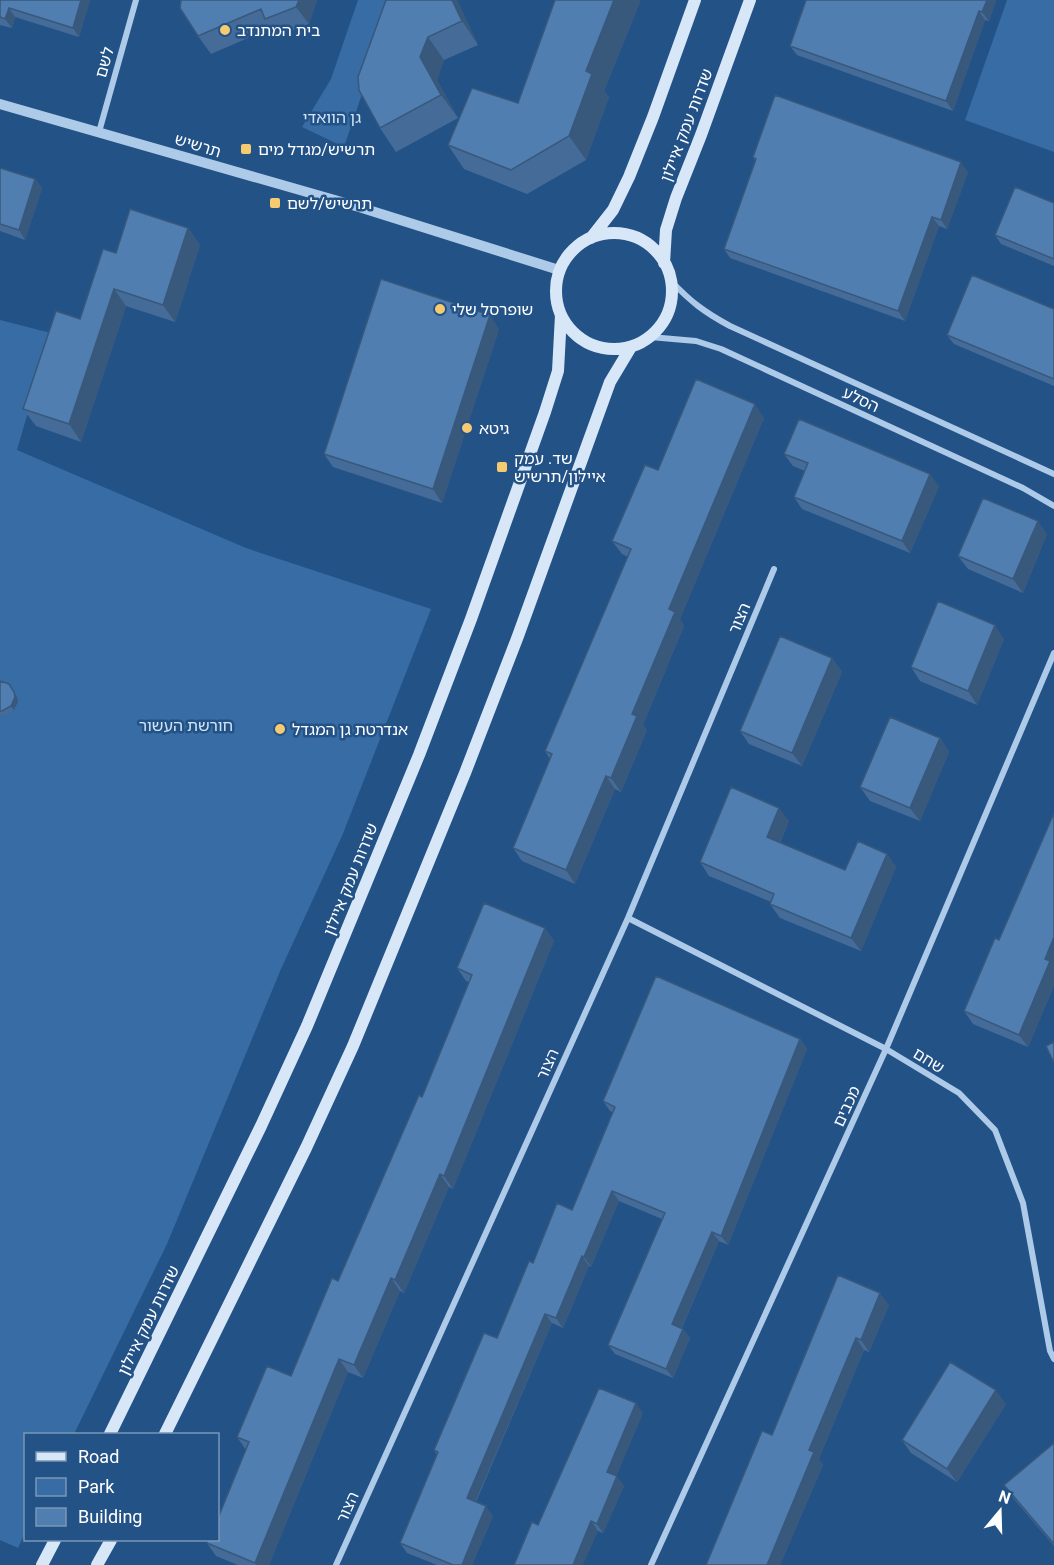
<svg xmlns="http://www.w3.org/2000/svg" width="1054" height="1565" font-family="Roboto,'Noto Sans Hebrew',sans-serif">
  <style>
    .green { fill: #376ca4 }
    .lines { fill: none; stroke-linecap: round; stroke-linejoin: round }
    .minor { stroke: #adcae9; stroke-width: 6 }
    .tertiary { stroke: #adcae9; stroke-width: 10 }
    .secondary { stroke: #d8e7f8; stroke-width: 12 }
    .wall { fill: #456c98 }
    .shaded-wall { fill: #38587c }
    .building { fill: #507eb1; stroke: #38587c; stroke-width: 1.5 }
    .poi-dot { fill: #f5ca70; stroke: #235287; stroke-width: 2 }
    .labels { text-anchor: middle; stroke-width: 5; stroke-linejoin: round; paint-order: stroke }
    .poi-label { font-size: 16px; fill: #fff; stroke: #235287; text-anchor: start }
    .street-label { font-size: 16px; fill: #fff; stroke: #235287 }
    .park-label { font-size: 16px; fill: #d2e4f7; stroke: #235287 }
  </style>
  <rect width="100%" height="100%" fill="#235287"/>
  <path class="green" d="M358,0H394L344,147L302,127L331,79Z
    M1007,0H1054V152L965,120Z
    M0,320L51,333L17,450L246,548L431,609L342,836L281,969L167,1244L74,1434H26L25,1533L18,1548L0,1540Z"/>
  <g class="lines">
    <path class="minor" d="M99,132L136,0
      M670,280C691,302 704,312 730,326L1054,474
      M650,337L696,341L721,349L1023,488L1054,506
      M628,918L886,1049L959,1093L995,1130L1023,1203L1050,1351L1054,1359
      M336,1565L628,918L774,569
      M651,1565L886,1049L1054,653"/>
    <path class="tertiary" d="M0,104L359,207L559,270"/>
    <path class="secondary" d="M556 291a58 58 0 1 1 116 0a58 58 0 1 1-116 0Z
      M591,238L613,210L629,177L653,117L695,0
      M664,263L666,230L676,198L701,135L750,0
      M110,1434L261,1126L307,1026L419,755L471,619L545,412L558,371L561,315
      M165,1434L306,1148L353,1046L465,773L518,636L610,382L631,347
      M42,1565L55,1540
      M97,1565L111,1540"/>
  </g>
  <path class="wall" d="M0,0H90L79,37L15,17L12,28L0,25Z
    M181,0H317L309,24L277,37L271,28L211,54L198,36Z
    M386,0H457L478,45L444,60L437,80L458,118L396,152L380,128Z
    M555,0H639L640,2L604,91L609,97L586,160L527,194L464,169L448,145L518,103Z
    M806,0H996L989,21L985,20L953,111L797,55L790,46Z
    M753,157L968,172L947,229L939,226L905,321L730,258L724,249L755,161Z
    M0,168L35,179L42,188L25,240L0,231Z
    M1054,203V266L1001,244L995,235Z
    M188,228L200,245L175,322L126,306L81,442L36,426L23,409L80,319L116,253Z
    M1054,309V386L954,344L947,335Z
    M499,329L442,503L333,467L324,454Z
    M764,418L680,619L684,626L643,725L647,730L621,792L615,789L575,884L522,861L513,848L550,759L545,751L628,557L622,554L612,541L658,470Z
    M784,454L939,486L910,553L802,509L794,497L805,471L793,466Z
    M1047,534L1023,593L968,569L958,556Z
    M1004,639L977,705L920,681L911,667Z
    M832,658L842,672L802,766L749,744L740,731Z
    M0,681L17,697L18,702L14,710L5,716L0,715Z
    M940,738L949,752L920,821L870,801L860,787Z
    M1054,813V986L1028,1047L973,1024L964,1011L999,940Z
    M789,821L780,843L845,870L887,854L896,867L861,951L780,918L770,904L771,902L709,876L700,862Z
    M545,928L554,941L453,1189L449,1187L404,1293L400,1291L363,1378L348,1372L269,1565H238L216,1556L207,1543L246,1450L237,1437L291,1376L338,1281L422,1097L469,982L466,981L457,968Z
    M800,1039L807,1049L728,1245L719,1241L682,1328L690,1338L673,1378L615,1354L608,1345L662,1219L619,1201L591,1267L589,1266L563,1328L552,1323L476,1502L493,1516L472,1565H437L407,1553L400,1543L437,1455L434,1450L497,1338L533,1263L572,1210L613,1112L610,1111L603,1101Z
    M838,1275L889,1305L869,1352L864,1350L819,1459L823,1465L780,1565H706L772,1435Z
    M1006,1404L957,1482L911,1453L902,1440Z
    M643,1413L616,1476L624,1486L603,1533L598,1531L538,1525Z
    M1054,1443V1546L1014,1499L1004,1485Z"/>
  <path class="shaded-wall" d="M81,0H90L79,37L73,28Z
    M299,0H317L309,24L296,7Z
    M452,0H457L478,45L462,21Z
    M614,0H639L640,2L604,91L609,97L586,160L569,136L586,71Z
    M987,0H996L989,21L982,12Z
    M9,8L15,17L12,28L5,19Z
    M979,11L985,20L953,111L946,101Z
    M428,37L444,60L437,80L458,118L441,95L420,57Z
    M961,162L968,172L947,229L941,220Z
    M35,179L42,188L25,240L19,230Z
    M932,217L939,226L905,321L898,311Z
    M188,228L200,245L175,322L163,305Z
    M114,289L126,306L81,442L69,424Z
    M490,315L499,329L442,503L433,489Z
    M755,404L764,418L680,619L684,626L643,725L647,730L621,792L611,778L632,714L669,609Z
    M930,474L939,486L910,553L902,541Z
    M1038,521L1047,534L1023,593L1013,579Z
    M995,625L1004,639L977,705L968,691Z
    M832,658L842,672L802,766L792,753Z
    M9,684L17,697L18,702L14,710L11,706Z
    M940,738L949,752L920,821L910,808Z
    M606,776L615,789L575,884L566,870Z
    M779,808L789,821L776,851L767,837Z
    M887,854L896,867L861,951L851,938Z
    M545,928L554,941L453,1189L444,1176Z
    M1054,937V986L1028,1047L1019,1035L1045,959Z
    M800,1039L807,1049L728,1245L721,1236Z
    M440,1174L449,1187L404,1293L395,1280Z
    M612,1191L619,1201L591,1267L584,1257Z
    M712,1232L719,1241L679,1334L672,1324Z
    M582,1256L589,1266L563,1328L556,1318Z
    M391,1278L400,1291L363,1378L354,1365Z
    M880,1293L889,1305L869,1352L861,1340Z
    M545,1314L552,1323L473,1507L467,1498Z
    M683,1329L690,1338L673,1378L666,1369Z
    M856,1338L864,1350L819,1459L823,1465L780,1565H767L809,1450Z
    M339,1359L348,1372L269,1565H257L255,1563Z
    M996,1390L1006,1404L957,1482L947,1469Z
    M636,1403L643,1413L614,1482L607,1472Z
    M617,1476L624,1486L603,1533L597,1524Z
    M486,1506L493,1516L472,1565H462Z
    M591,1521L598,1531L583,1565H573Z"/>
  <path class="building" d="M0,0H81L73,28L9,8L5,19L0,17Z
    M181,0H299L296,7L265,19L261,9L198,36L180,8Z
    M386,0H452L462,21L428,37L420,57L441,95L380,128L359,90L358,77Z
    M555,0H614L586,71L592,74L569,136L511,170L448,145L472,88L518,103Z
    M806,0H987L982,12L979,11L946,101L790,46Z
    M775,95L961,162L941,220L932,217L898,311L724,249L756,159L753,157Z
    M0,168L35,179L19,230L0,224Z
    M1015,187L1054,203V259L995,235Z
    M130,209L188,228L163,305L114,289L69,424L23,409L56,311L80,319L103,249L116,253Z
    M972,275L1054,309V379L947,335Z
    M381,279L490,315L433,489L324,454Z
    M696,379L755,404L669,609L675,612L632,714L637,716L611,778L606,776L566,870L513,848L552,754L545,751L631,549L612,541L645,465L658,470Z
    M799,419L930,474L902,541L794,497L808,463L784,454Z
    M983,498L1038,521L1013,579L958,556Z
    M938,601L995,625L968,691L911,667Z
    M780,636L832,658L792,753L740,731Z
    M0,681L9,684L14,692L15,697L11,706L2,711H0Z
    M890,717L940,738L910,808L860,787Z
    M731,787L779,808L767,837L845,870L858,841L887,854L851,938L770,904L774,894L700,862Z
    M1054,813V937L1045,959L1050,961L1019,1035L964,1011L995,938L999,940Z
    M484,903L545,928L444,1176L440,1174L395,1280L391,1278L354,1365L339,1359L255,1563L207,1543L208,1539H218V1518L249,1442L237,1437L267,1366L291,1376L332,1278L338,1281L419,1095L422,1097L472,975L457,968Z
    M656,976L800,1039L721,1236L712,1232L672,1324L683,1329L666,1369L608,1345L665,1213L612,1191L584,1257L582,1256L556,1318L545,1314L467,1498L486,1506L462,1565H453L400,1543L438,1452L434,1450L484,1333L497,1338L529,1261L533,1263L557,1203L572,1210L615,1107L603,1101Z
    M1054,1042V1063L1046,1046Z
    M838,1275L880,1293L861,1340L856,1338L809,1450L814,1452L767,1565H706L762,1431L772,1435Z
    M950,1362L996,1390L947,1469L902,1440Z
    M599,1388L636,1403L607,1472L617,1476L597,1524L591,1521L573,1565H514L532,1522L538,1525Z
    M1054,1443V1544L1004,1485Z"/>
  <g class="poi-dot">
    <circle cx="225" cy="30" r="6"/>
    <rect x="240" y="143" width="12" height="12" rx="3"/>
    <rect x="269" y="197" width="12" height="12" rx="3"/>
    <circle cx="440" cy="309" r="6"/>
    <circle cx="467" cy="428" r="6"/>
    <rect x="496" y="461" width="12" height="12" rx="3"/>
    <circle cx="280" cy="729" r="6"/>
  </g>
  <g class="labels">
    <g class="poi-label">
      <text x="237" y="36">בית המתנדב</text>
      <text x="258" y="155">תרשיש/מגדל מים</text>
      <text x="287" y="209">תרשיש/לשם</text>
      <text x="452" y="315">שופרסל שלי</text>
      <text x="479" y="434">גיטא</text>
      <text x="514" y="464">שד. עמק<tspan x="514" dy="18">איילון/תרשיש</tspan></text>
      <text x="292" y="735">אנדרטת גן המגדל</text>
    </g>
    <g class="street-label">
      <text transform="translate(104 62) rotate(-74)" y="6">לשם</text>
      <text transform="translate(686 125) rotate(-69)" y="6">שדרות עמק איילון</text>
      <text transform="translate(198 145) rotate(17)" y="6">תרשיש</text>
      <text transform="translate(861 399) rotate(25)" y="6">הסלע</text>
      <text transform="translate(739 618) rotate(-67)" y="6">הצור</text>
      <text transform="translate(350 879) rotate(-68)" y="6">שדרות עמק איילון</text>
      <text transform="translate(929 1060) rotate(32)" y="6">שחם</text>
      <text transform="translate(547 1064) rotate(-66)" y="6">הצור</text>
      <text transform="translate(846 1106) rotate(-65)" y="6">מכבים</text>
      <text transform="translate(148 1320) rotate(-64)" y="6">שדרות עמק איילון</text>
      <text transform="translate(347 1507) rotate(-66)" y="6">הצור</text>
    </g>
    <g class="park-label">
      <text x="332" y="123">גן הוואדי</text>
      <text x="186" y="731">חורשת העשור</text>
    </g>
  </g>
  <rect x="24" y="1433" width="195" height="108" fill="#235287" stroke="#7b97b7" stroke-width="1.5"/>
  <rect x="36" y="1452" width="30" height="9" fill="#d8e7f8" stroke="#7b97b7" stroke-width="1.5"/>
  <text x="78" y="1463" font-size="18" fill="#ffffff">Road</text>
  <rect x="36" y="1478" width="30" height="18" fill="#376ca4" stroke="#7b97b7" stroke-width="1.5"/>
  <text x="78" y="1493" font-size="18" fill="#ffffff">Park</text>
  <rect x="36" y="1508" width="30" height="18" fill="#507eb1" stroke="#7b97b7" stroke-width="1.5"/>
  <text x="78" y="1523" font-size="18" fill="#ffffff">Building</text>
  <g transform="translate(1000 1511) rotate(19)" stroke="#235287" stroke-width="4.5" paint-order="stroke">
  <path d="M0-4.5L10 22L0 15L-10 22Z" fill="#ffffff"/>
  <text y="-9" font-size="16" font-weight="bold" text-anchor="middle" fill="#ffffff">N</text>
  </g>
</svg>
